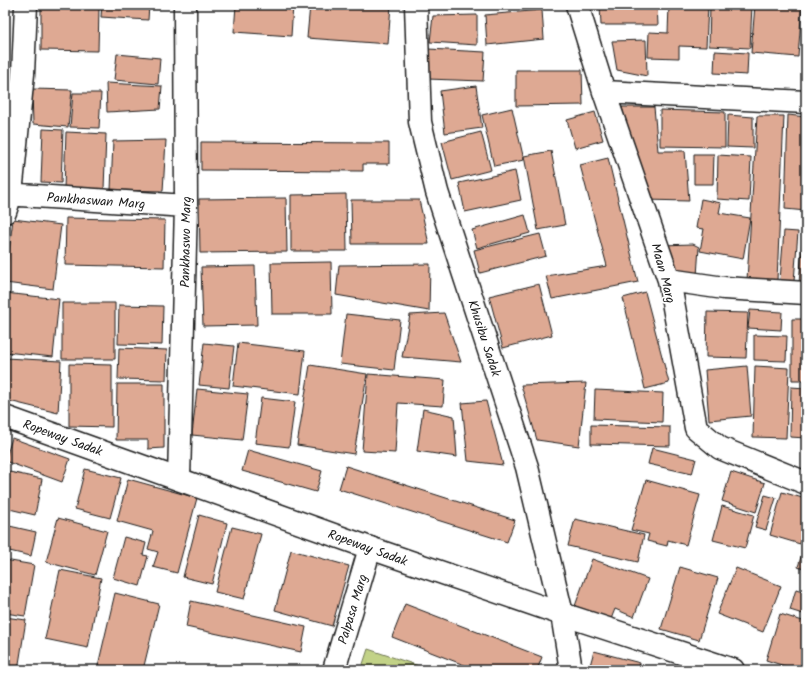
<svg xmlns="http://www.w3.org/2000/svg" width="811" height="675" font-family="Kalam,sans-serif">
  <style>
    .green { fill: #c2d287; stroke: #6f7752 }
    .building { fill: #dea993; stroke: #1c1c1c }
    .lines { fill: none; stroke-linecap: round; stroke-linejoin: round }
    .street-casing { stroke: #1c1c1c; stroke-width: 25 }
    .secondary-casing { stroke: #1c1c1c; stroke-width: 25 }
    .street { stroke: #fff; stroke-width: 22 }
    .secondary { stroke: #fff; stroke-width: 22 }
    .labels { text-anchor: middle; stroke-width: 3.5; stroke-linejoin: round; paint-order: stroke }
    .street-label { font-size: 13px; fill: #1c1c1c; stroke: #fff }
  </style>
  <rect width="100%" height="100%" fill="#fff"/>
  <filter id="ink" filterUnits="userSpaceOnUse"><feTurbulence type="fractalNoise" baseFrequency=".025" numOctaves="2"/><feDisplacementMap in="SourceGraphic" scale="8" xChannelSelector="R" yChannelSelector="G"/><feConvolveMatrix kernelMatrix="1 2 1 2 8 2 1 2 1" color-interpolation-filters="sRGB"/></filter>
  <g filter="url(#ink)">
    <path class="green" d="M368,649L431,670H361Z"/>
    <path class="building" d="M5,5H7V31H5Z
      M102,5H149L148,20L101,17Z
      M236,5H293L291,36L234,32Z
      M310,5H391L388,44L307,38Z
      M600,5H657L658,25H601Z
      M669,5H708L706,47L679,46V58L648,57L649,32L668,33Z
      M710,5H752L750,48L709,46Z
      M755,5H802L798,57L751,53Z
      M99,7L98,51L41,50V8Z
      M542,10L544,39L487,45L485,15Z
      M477,15V45L430,42L433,16Z
      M5,36L9,37L7,77H5Z
      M646,40L647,76L617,70L612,41Z
      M428,49L485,52L483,81L427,79Z
      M715,51L748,53L747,75L714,73Z
      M117,54L160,58L158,84L114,80Z
      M516,70H582L583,105L516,106Z
      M106,83L162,86L160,109L107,112Z
      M476,86L482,128L445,133L440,91Z
      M32,89L72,90L68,127L33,124Z
      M73,93H101L99,128L70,127Z
      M622,107H654L658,151H685L689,201L644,200Z
      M512,108L524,160L494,166L482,115Z
      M660,110L725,112V147L660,146Z
      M595,112L603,140L575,148L567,120Z
      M728,115L753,117V148L727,147Z
      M788,115L806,117V211L785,209Z
      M757,116H784L777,280H747Z
      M43,129L63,130L61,183L41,182Z
      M66,132L106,134L104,189L64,188Z
      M481,132L491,170L452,180L442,142Z
      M166,140L163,191L111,190L113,141Z
      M201,142L389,143V164H363V171L201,170Z
      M551,151L565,225L538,230L524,156Z
      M694,154H714L713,184H694Z
      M718,155L751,157L749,201L717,199Z
      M608,158L638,282L552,299L546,276L607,266L580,165Z
      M515,171L521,200L465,212L459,183Z
      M346,194L347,251H291V195Z
      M286,198L287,252L200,253L199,199Z
      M701,199L721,203L719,213L750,218L743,259L700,251L704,229L696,228Z
      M351,200H419L429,244H352Z
      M525,215L530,233L477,248L472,230Z
      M66,218L165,220L164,267L65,265Z
      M13,219L61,225L53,289L5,283Z
      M784,231L798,232L794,281L780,280Z
      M540,234L546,256L480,273L474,250Z
      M803,238L806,239V283H799Z
      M693,244L699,247L697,276L674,275L661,245Z
      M331,262L332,314H272L271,263Z
      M430,264L429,311L336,295L339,265Z
      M255,266L257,325L203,326L201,267Z
      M539,284L552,335L503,348L489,296Z
      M645,292L669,383L645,389L623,298Z
      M5,293L59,299L53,357L5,352Z
      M62,303H115V359H62Z
      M119,305L163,306L162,345L118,344Z
      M750,310L782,312L781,330L748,328Z
      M707,312L748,313L746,358L706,357Z
      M444,313L461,362L402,357L410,315Z
      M346,314L400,320L394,370L340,364Z
      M792,319H806V380H792Z
      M754,335L787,336L786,361L754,360Z
      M204,343L234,346L229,388L199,385Z
      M238,343L305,351L300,394L233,386Z
      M119,348L167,350L166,380L118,379Z
      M5,358L61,361L58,413L5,400Z
      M69,364L112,365V427L69,426Z
      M310,365L367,374L354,454L297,445Z
      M747,366L751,416L709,420L705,370Z
      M755,366L789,368L786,438L753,437Z
      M368,374L445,380L443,406L398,403L395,453L362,451Z
      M586,383L579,446L537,440L521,385Z
      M117,384H164V448L148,449V440H116Z
      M791,387L806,388V438L790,437Z
      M197,389L248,394L242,440L192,435Z
      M595,390L663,393L662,422L594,419Z
      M261,398L295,402L289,447L255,443Z
      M486,401L503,465L468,461L462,403Z
      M423,409L454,416L457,457L417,451Z
      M591,425L670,427V446L591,444Z
      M12,438L70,459L62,482L5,461Z
      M652,448L696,459L692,474L648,464Z
      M248,450L322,471L316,492L242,471Z
      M346,466L515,520L507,542L339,489Z
      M85,469L121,478L110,518L75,509Z
      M5,471L42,479L35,515L5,508Z
      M731,472L765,483L756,512L722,501Z
      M128,479L197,498L177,573L153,567L158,552L148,549L153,531L117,521Z
      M646,480L700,495L686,545L668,540L667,546L647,541L649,534L631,530Z
      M782,492L806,499V525L800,544L770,535Z
      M765,495L776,498L766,530L755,527Z
      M722,506L754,515L745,548L713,540Z
      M199,515L227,523L212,584L183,577Z
      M58,518L107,531L95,575L46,562Z
      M575,519L644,535L638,562L568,546Z
      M5,525L36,532L31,556L5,550Z
      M232,527L261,534L244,599L215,592Z
      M124,537L146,543L143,555L148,556L140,586L113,578Z
      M806,540V570L798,567Z
      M291,550L349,566L332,626L275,610Z
      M592,559L648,579L634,617L615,609L611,619L575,606Z
      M5,560L34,565L25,616L5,613Z
      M680,567L718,578L699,640L661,629Z
      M736,568L781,586L763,632L717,614Z
      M60,570L101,578L88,648L45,639Z
      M796,589L806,592V615L790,610Z
      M115,593L159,604L143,670H97Z
      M191,601L306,627L301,652L186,627Z
      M405,604L542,657L537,670H477L392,637Z
      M780,614L806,622V670H797L766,660Z
      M5,617L26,620L18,670H5Z
      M594,651L640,663L639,670L589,669Z"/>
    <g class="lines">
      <g class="street-casing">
        <path id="street" d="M416,5L420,122L437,192L527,467L562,614L571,670
          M577,5L604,92L669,280L696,428L720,448L806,483
          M604,92L806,102
          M5,194L186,206
          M5,212L11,194L23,74L26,5
          M669,280L724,288L806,293
          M179,479L186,206L185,5
          M334,670L370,548"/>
      </g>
      <g class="secondary-casing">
        <path id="secondary" d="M5,417L370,548L562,614L733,670"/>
      </g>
      <use href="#street" class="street"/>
      <use href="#secondary" class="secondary"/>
    </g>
  </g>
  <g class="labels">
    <g class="street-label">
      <text transform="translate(96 200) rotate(4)" y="5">Pankhaswan Marg</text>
      <text transform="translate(185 242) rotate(-89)" y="5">Pankhaswo Marg</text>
      <text transform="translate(664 273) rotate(75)" y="5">Maan Marg</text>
      <text transform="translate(485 338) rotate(72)" y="5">Khusibu Sadak</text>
      <text transform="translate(63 437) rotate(20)" y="5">Ropeway Sadak</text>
      <text transform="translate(368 547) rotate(20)" y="5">Ropeway Sadak</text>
      <text transform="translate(352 609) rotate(-73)" y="5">Palpasa Marg</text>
    </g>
  </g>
  <rect width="811" height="675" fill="none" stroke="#fff" stroke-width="20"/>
  <rect x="10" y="10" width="791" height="655" fill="none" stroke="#1c1c1c" stroke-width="1.5" filter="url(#ink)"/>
</svg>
